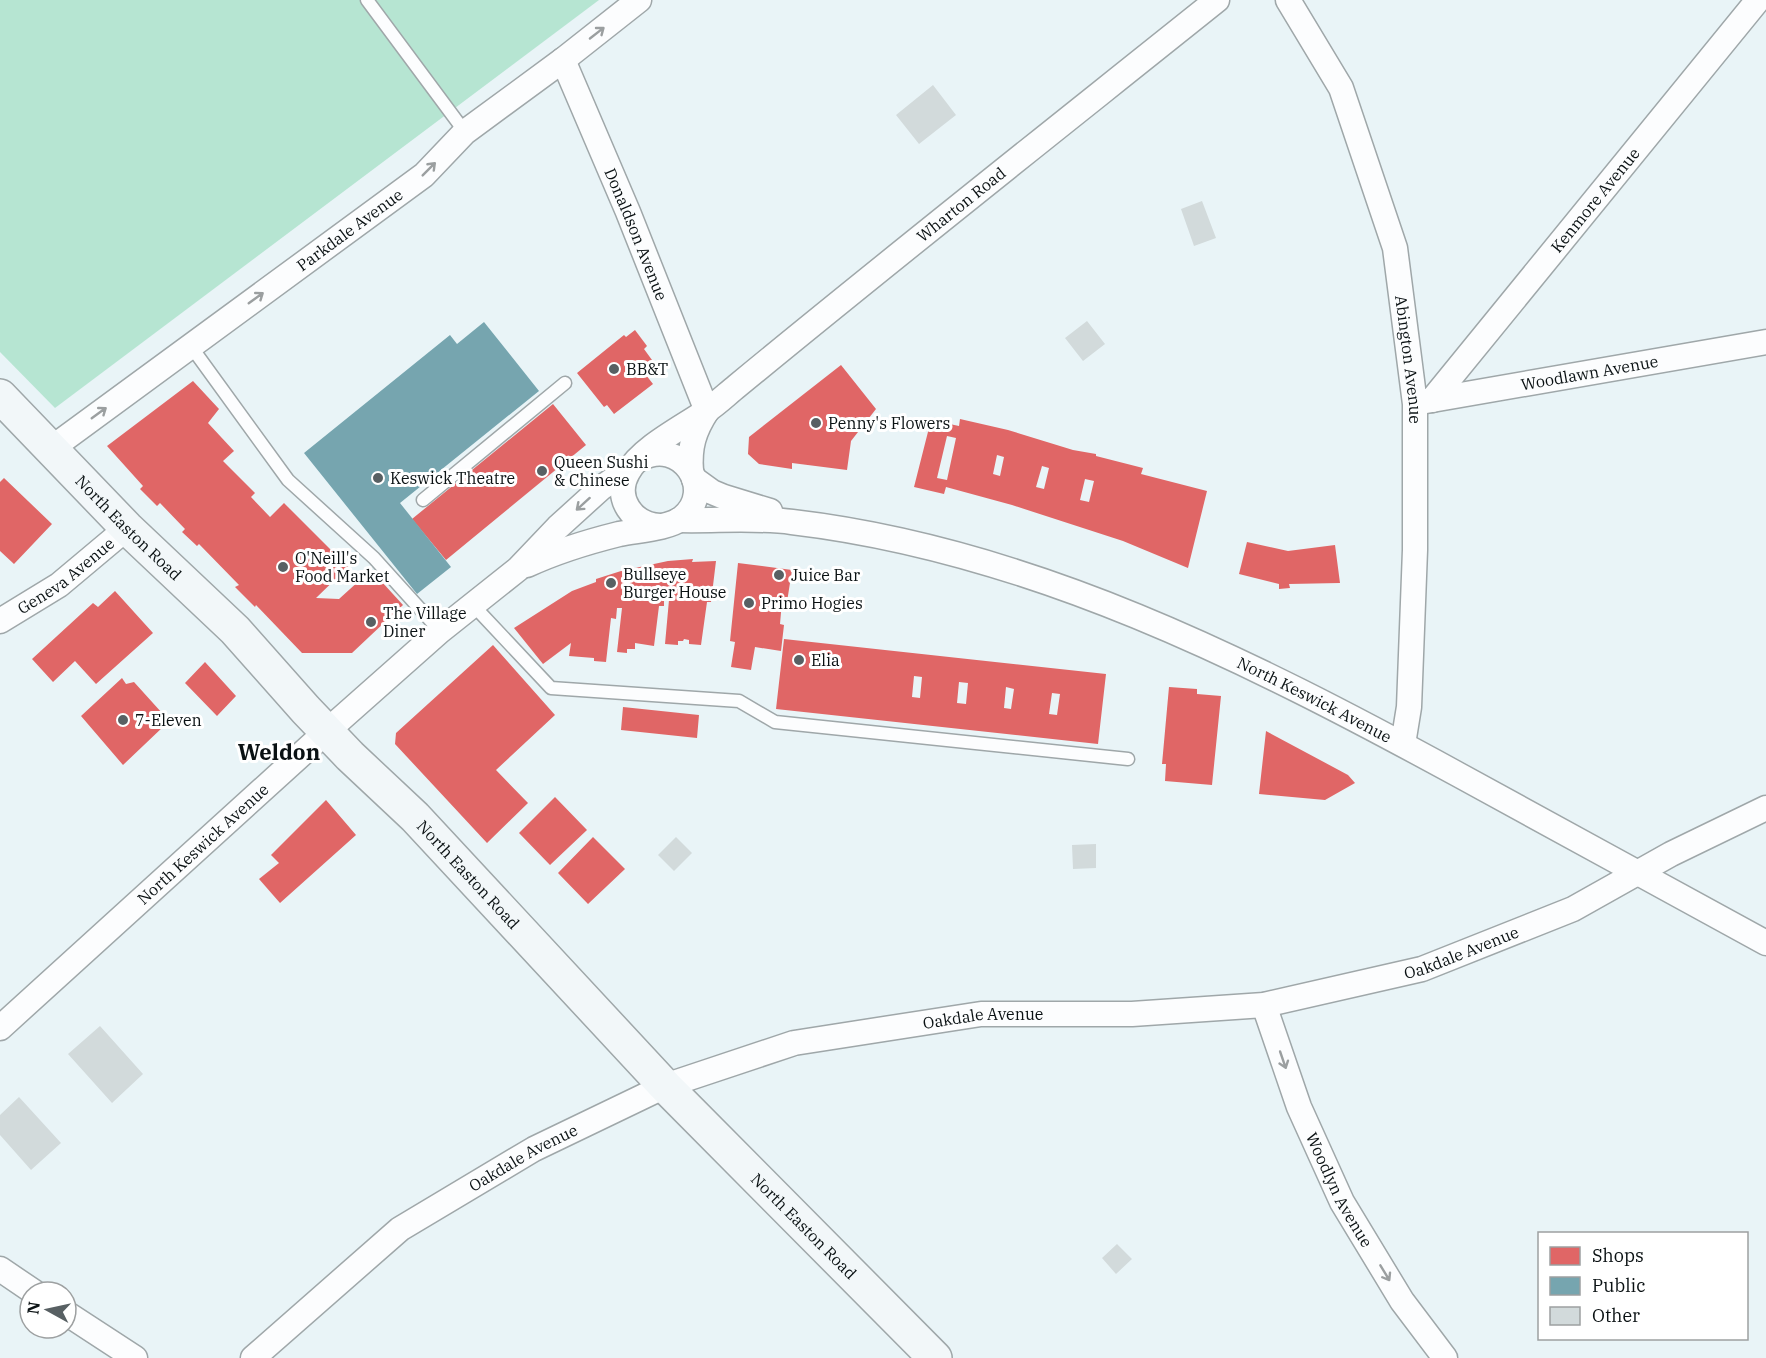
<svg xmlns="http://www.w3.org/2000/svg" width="1766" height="1358" font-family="'IBM Plex Serif',serif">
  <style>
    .green { fill: #b6e5d2 }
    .shops { fill: #e06666; fill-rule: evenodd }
    .public { fill: #76a5af }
    .building { fill: #d2dadb }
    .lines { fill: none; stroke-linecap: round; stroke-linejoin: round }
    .service-casing { stroke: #9fa7a9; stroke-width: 15 }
    .minor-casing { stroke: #9fa7a9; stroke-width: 27 }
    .secondary-casing { stroke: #9fa7a9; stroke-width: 36 }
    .service { stroke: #fcfdfe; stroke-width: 12 }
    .minor { stroke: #fcfdfe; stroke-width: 24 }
    .secondary { stroke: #f2f7f9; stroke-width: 33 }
    .oneway { stroke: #9b9fa0 }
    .poi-dot { fill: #586063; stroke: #fff; stroke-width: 2 }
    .labels { text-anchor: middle; stroke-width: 6; stroke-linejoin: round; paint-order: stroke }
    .street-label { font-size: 16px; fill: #0a1113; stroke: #fff }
    .poi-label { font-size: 16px; fill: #0a1113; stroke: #fff; text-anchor: start }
    .district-label { font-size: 22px; font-weight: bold; fill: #0a1113; stroke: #fff }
  </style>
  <rect width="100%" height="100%" fill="#e9f4f7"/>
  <path class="green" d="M0,0H599L55,408L0,352Z"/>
  <path class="shops" d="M635,330L647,346L644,349L652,360L644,367L649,372L646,375L653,384L614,414L607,405L604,407L577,373L624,335L626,337Z
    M841,365L876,409L851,441L847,470L792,463V469L759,464L748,454L749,437Z
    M193,381L219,409L208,423L234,451L223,461L255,493L251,497L270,517L284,503L348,567L316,598L339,599L371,570L403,605L352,653H302L256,605L255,607L235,587L239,585L199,544L197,546L182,532L185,529L160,503L157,506L140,489L143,486L107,446Z
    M553,404L586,445L446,560L412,519Z
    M960,419L1008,430L1073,450L1096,454V456L1143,468L1141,474L1207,491L1188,568L1123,541L1012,505L946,487L944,494L914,487L931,420L959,426ZM947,436L956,438L947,480L937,478ZM997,455L1004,457L1000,476L993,474ZM1042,466L1049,468L1044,489L1036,487ZM1085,479L1094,481L1089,502L1080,500Z
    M4,478L52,524L14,564L0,551V482Z
    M1247,542L1288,551L1335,545L1340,583L1289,584L1290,588L1279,589V584L1239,574Z
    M693,559L692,562L716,561L711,602H707L701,645L689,644V640L684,639L683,641H678V645L665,644L669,600H664V606H659L654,646L635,643V649H627V653L617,652L622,608H617L616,619L611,618L606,662L594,661V658L569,656L571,643L543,664L514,628L572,591L596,582V579L621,571L668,561Z
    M738,563L792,570L787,602L782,601L780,624L784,625L781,651L755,647L751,670L731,667L735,642L730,641Z
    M115,591L153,633L96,684L75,661L53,682L32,659L93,603L98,607Z
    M784,639L1106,674L1098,744L776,709ZM914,676L922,677L920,698L912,697ZM959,682L968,683L966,704L957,703ZM1006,687L1014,689L1011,709L1004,708ZM1052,693L1060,694L1057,715L1049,714Z
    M493,645L555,715L496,770L528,803L487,843L395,744L396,733Z
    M205,662L236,696L217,716L185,683Z
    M122,678L126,684L134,682L162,713L161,723L164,726L123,765L81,716Z
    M1169,687L1197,689V694L1221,696L1212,785L1165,781L1166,764H1162Z
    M623,707L699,715L697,738L621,730Z
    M1266,731L1348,775L1355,783L1325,800L1259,794Z
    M555,797L587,830L550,865L519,833Z
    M326,800L356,835L280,903L259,879L279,863L271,855Z
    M593,837L625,869L588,904L558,873Z"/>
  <path class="public" d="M484,322L539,391L400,503L451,567L417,594L304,453L450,335L457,344Z"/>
  <path class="building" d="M933,85L956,115L919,144L896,115Z
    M1202,201L1216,238L1194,246L1181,209Z
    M1087,321L1105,344L1083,361L1065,338Z
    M676,837L692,853L674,871L658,855Z
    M1096,844V868L1073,869L1072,845Z
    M100,1026L143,1074L112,1103L68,1054Z
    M19,1097L61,1143L31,1170L0,1135V1115Z
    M1117,1244L1132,1259L1116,1274L1102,1258Z"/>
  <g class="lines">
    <g class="service-casing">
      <path id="service" d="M367,0L465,132
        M190,345L288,480L374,558L440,631
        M423,500L565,383
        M473,605L551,688L739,701L775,722L1128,759"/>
    </g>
    <g class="minor-casing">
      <g id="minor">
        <path id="s1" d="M1288,0L1341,88L1395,248L1415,404V550L1409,707L1403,744"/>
        <path id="s2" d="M563,60L628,212L707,411"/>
        <path id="s3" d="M1432,400L1758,0"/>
        <path id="s4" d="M1426,401L1766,342"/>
        <path id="s5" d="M52,448L424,175L465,132L563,60L639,0"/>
        <path d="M691,471C689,447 694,431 707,411"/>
        <path d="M694,479L712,492L724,497L770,511"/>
        <path id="s6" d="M679,520C716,521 754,517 792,522C1031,550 1250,661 1459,775C1561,831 1664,887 1766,943"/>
        <path id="s7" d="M660,526C633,525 613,498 628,472C641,448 683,427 706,411C717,404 727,394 737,386C896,255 1057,128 1217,0"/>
        <path d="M527,565C557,551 587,542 619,534C637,530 668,529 682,518C717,490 680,436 640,459"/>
        <path id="s8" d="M0,621L59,585L127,528"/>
        <path id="s9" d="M1264,1005L1299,1107L1342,1202L1402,1301L1445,1358"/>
        <path id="s10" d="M0,1028L326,732L440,631L518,569L558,527L601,488L629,469"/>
        <path d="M0,1269L34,1292"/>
        <path d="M66,1313L135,1358"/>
        <path id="s11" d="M253,1358L400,1229L534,1149L665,1086L794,1043L981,1014H1132L1264,1005L1422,969L1573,909L1671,854L1766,808"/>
      </g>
    </g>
    <g class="secondary-casing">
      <g id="secondary">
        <path id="s12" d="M0,396L127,528L235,630L306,710L350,756L415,817L665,1086L935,1358"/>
      </g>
    </g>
    <use href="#service" class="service"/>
    <use href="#minor" class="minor"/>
    <use href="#secondary" class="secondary"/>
  </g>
  <defs><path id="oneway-shaft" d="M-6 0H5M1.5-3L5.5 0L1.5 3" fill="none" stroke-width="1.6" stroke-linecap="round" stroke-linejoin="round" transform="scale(1.5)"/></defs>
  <g class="oneway">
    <use href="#oneway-shaft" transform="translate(597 33) rotate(-38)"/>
    <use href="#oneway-shaft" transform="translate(429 169) rotate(-45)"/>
    <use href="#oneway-shaft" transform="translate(256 298) rotate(-36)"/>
    <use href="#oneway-shaft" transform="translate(99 413) rotate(-36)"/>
    <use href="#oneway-shaft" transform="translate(583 504) rotate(138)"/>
    <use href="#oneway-shaft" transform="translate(1283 1060) rotate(71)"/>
    <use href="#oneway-shaft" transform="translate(1385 1273) rotate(59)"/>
  </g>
  <g class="poi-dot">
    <circle cx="614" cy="369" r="6"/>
    <circle cx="816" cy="423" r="6"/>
    <circle cx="542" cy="471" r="6"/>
    <circle cx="378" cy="478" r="6"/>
    <circle cx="283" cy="567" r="6"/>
    <circle cx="779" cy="575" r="6"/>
    <circle cx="611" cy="583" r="6"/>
    <circle cx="749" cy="603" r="6"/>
    <circle cx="371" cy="622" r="6"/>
    <circle cx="799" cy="660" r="6"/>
    <circle cx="123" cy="720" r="6"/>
  </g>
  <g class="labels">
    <g class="street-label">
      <text dy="6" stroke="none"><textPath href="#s3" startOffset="258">Kenmore Avenue</textPath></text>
      <text dy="6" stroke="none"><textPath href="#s7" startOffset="504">Wharton Road</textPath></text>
      <text dy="6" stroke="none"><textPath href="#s5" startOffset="369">Parkdale Avenue</textPath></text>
      <text dy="6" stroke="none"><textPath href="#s2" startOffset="189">Donaldson Avenue</textPath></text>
      <text dy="6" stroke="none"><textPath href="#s1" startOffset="384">Abington Avenue</textPath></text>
      <text dy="6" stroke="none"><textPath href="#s4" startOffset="166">Woodlawn Avenue</textPath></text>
      <text dy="6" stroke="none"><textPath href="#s12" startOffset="184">North Easton Road</textPath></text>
      <text dy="6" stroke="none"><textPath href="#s8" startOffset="80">Geneva Avenue</textPath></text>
      <text dy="6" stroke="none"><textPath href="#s6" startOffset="668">North Keswick Avenue</textPath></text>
      <text dy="6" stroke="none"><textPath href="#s10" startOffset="274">North Keswick Avenue</textPath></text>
      <text dy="6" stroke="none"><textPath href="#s12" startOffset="670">North Easton Road</textPath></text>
      <text dy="6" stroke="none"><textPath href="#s11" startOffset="1310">Oakdale Avenue</textPath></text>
      <text dy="6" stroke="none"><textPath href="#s11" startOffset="824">Oakdale Avenue</textPath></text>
      <text dy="6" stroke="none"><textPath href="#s11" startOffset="338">Oakdale Avenue</textPath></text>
      <text dy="6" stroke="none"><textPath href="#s9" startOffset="200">Woodlyn Avenue</textPath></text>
      <text dy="6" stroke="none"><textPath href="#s12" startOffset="1156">North Easton Road</textPath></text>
    </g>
    <g class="poi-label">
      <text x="626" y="375">BB&amp;T</text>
      <text x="828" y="429">Penny's Flowers</text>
      <text x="554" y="468">Queen Sushi<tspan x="554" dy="18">&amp; Chinese</tspan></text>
      <text x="390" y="484">Keswick Theatre</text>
      <text x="295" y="564">O'Neill's<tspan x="295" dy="18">Food Market</tspan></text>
      <text x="623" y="580">Bullseye<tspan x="623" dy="18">Burger House</tspan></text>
      <text x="791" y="581">Juice Bar</text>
      <text x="761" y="609">Primo Hogies</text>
      <text x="383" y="619">The Village<tspan x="383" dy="18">Diner</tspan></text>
      <text x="811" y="666">Elia</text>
      <text x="135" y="726">7-Eleven</text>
    </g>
    <g class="district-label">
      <text x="279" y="760">Weldon</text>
    </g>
  </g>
  <rect x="1538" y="1232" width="210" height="108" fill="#ffffff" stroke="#9da0a1" stroke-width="1.5"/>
  <rect x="1550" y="1247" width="30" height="18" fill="#e06666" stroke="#9da0a1" stroke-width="1.5"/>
  <text x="1592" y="1262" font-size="18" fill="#0a1113">Shops</text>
  <rect x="1550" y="1277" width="30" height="18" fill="#76a5af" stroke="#9da0a1" stroke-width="1.5"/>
  <text x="1592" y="1292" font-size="18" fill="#0a1113">Public</text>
  <rect x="1550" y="1307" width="30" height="18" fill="#d2dadb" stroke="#9da0a1" stroke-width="1.5"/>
  <text x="1592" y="1322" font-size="18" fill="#0a1113">Other</text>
  <g transform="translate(48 1310) rotate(278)"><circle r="28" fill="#ffffff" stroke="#9da0a1" stroke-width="1.5"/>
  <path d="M0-4.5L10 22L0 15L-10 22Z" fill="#586063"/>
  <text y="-9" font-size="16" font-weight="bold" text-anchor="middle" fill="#0a1113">N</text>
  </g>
</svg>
